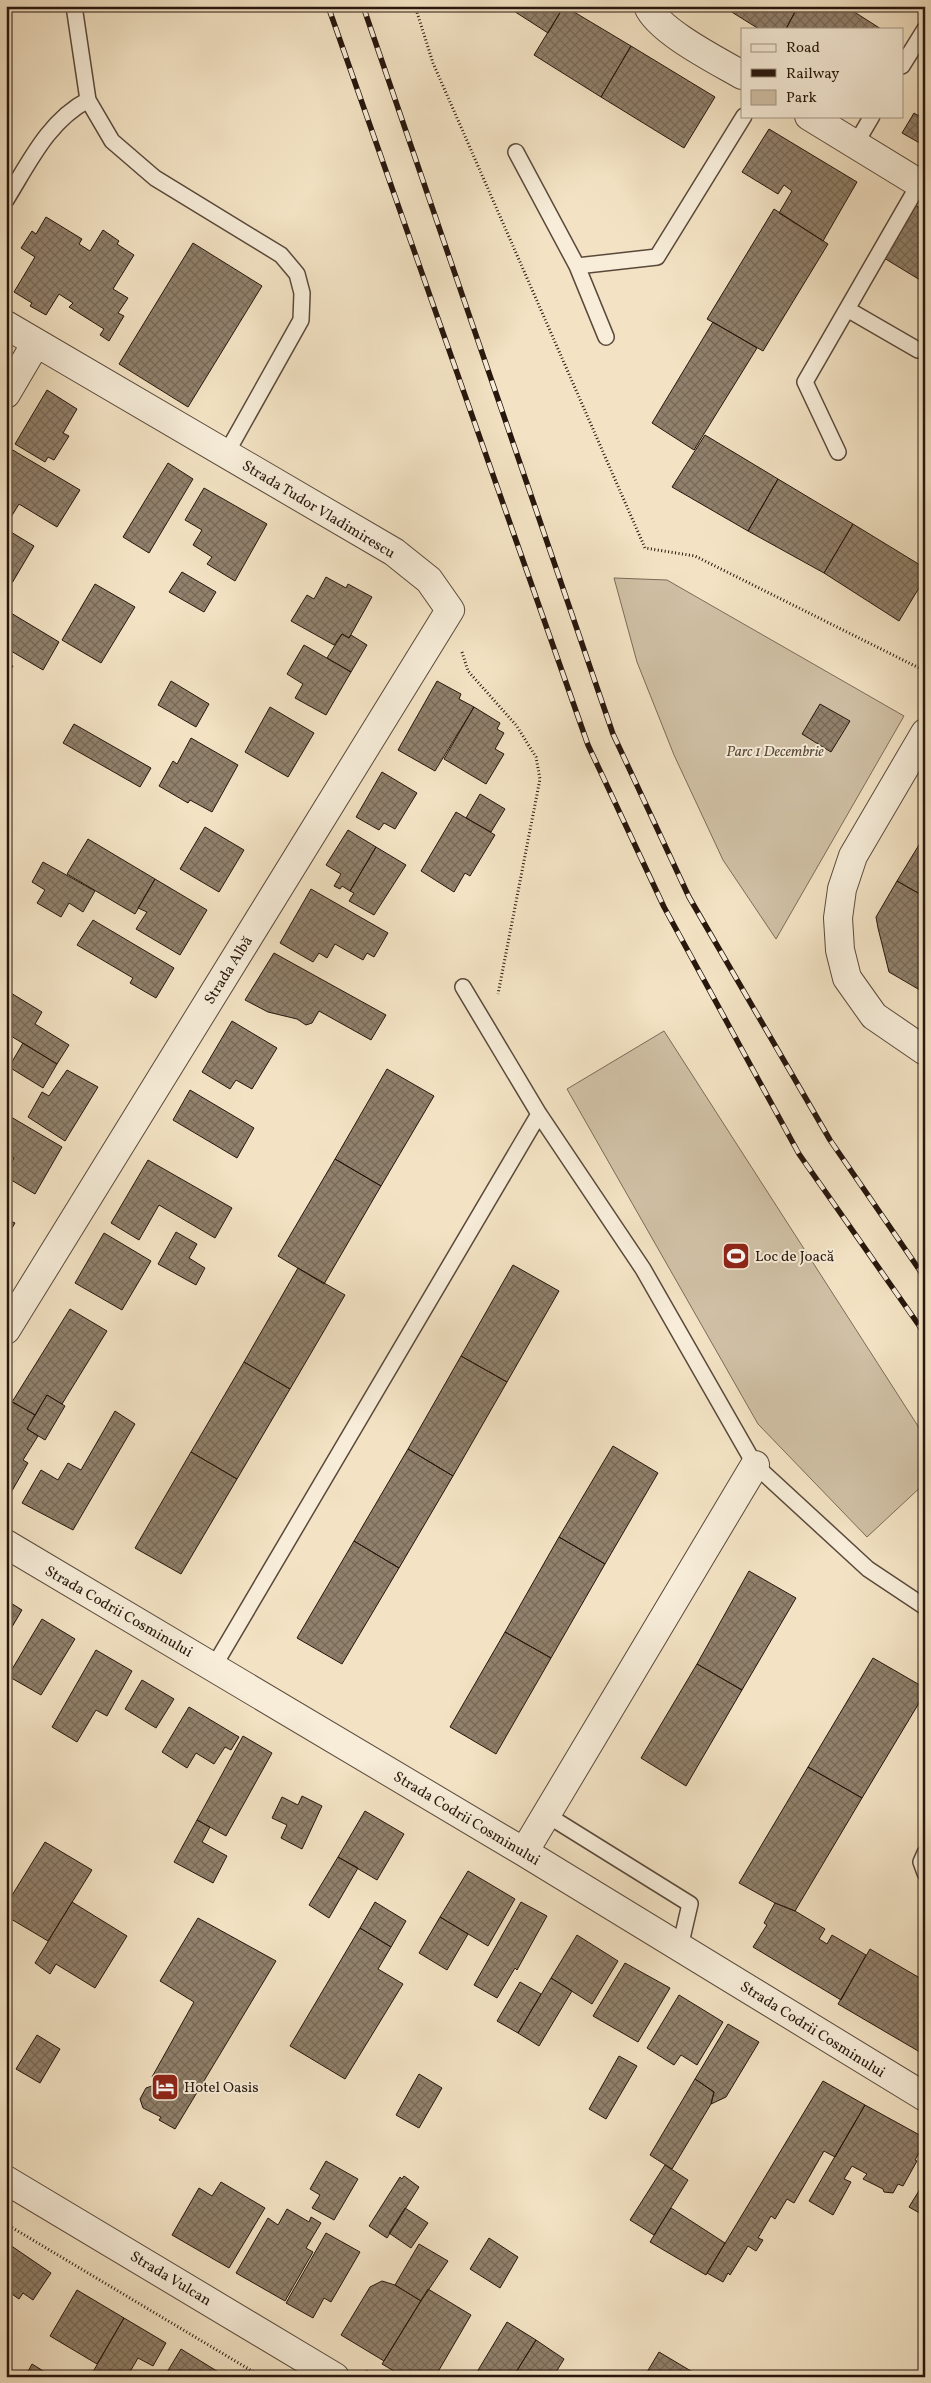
<svg xmlns="http://www.w3.org/2000/svg" width="931" height="2383" font-family="Vollkorn,serif">
  <style>
    .park { fill: #d0c0a5; stroke: #7c6b59 }
    .building { fill: url(#building-cross-hatch); stroke: #27160d }
    .lines { fill: none; stroke-linecap: round; stroke-linejoin: round }
    .lane-casing { stroke: #5a493b; stroke-width: 18 }
    .street-casing { stroke: #5a493b; stroke-width: 30 }
    .path { stroke: #27160d; stroke-width: 3; stroke-dasharray: 1 2.5; stroke-linecap: butt }
    .lane { stroke: #f7edd9; stroke-width: 15 }
    .street { stroke: #f7edd9; stroke-width: 28 }
    .rail-casing { stroke: #27160d; stroke-width: 5.5 }
    .rail { stroke: #f7edd9; stroke-width: 4; stroke-dasharray: 11; stroke-linecap: butt }
    .labels { text-anchor: middle; stroke-width: 4; stroke-linejoin: round; paint-order: stroke }
    .street-label { font-size: 15px; fill: #27160d; stroke: #f7edd9 }
    .park-label { font-size: 15px; font-style: italic; fill: #5a493b; stroke: #f7edd9 }
    .poi-label { font-size: 15px; fill: #27160d; stroke: #f7edd9; text-anchor: start }
  </style>
  <defs>
    <pattern id="building-cross-hatch" width="8" height="8" patternUnits="userSpaceOnUse" patternTransform="scale(1.25)"><rect width="8" height="8" fill="#91816c"/><path d="M0 0l8 8M0 8l8-8" fill="none" stroke="#766957"/></pattern>
  </defs>
  <rect width="100%" height="100%" fill="#f3e3c4"/>
  <filter id="stains"><feTurbulence type="fractalNoise" baseFrequency=".004" numOctaves="4"/><feColorMatrix values="0 0 0 0 .2 0 0 0 0 .09 0 0 0 0 .02 0 0 0 .5 -.17"/></filter>
  <radialGradient id="worn" r=".72"><stop offset=".6" stop-color="#630" stop-opacity="0"/><stop offset="1" stop-color="#630" stop-opacity=".3"/></radialGradient>
  <path class="park" d="M614,578L667,580L904,716L776,939L723,860L674,755L637,662Z
    M664,1031L925,1437V1483L867,1537L758,1424L567,1089Z"/>
  <path class="building" d="M506,6H564L548,33Z
    M564,6L631,46L601,97L534,55Z
    M722,6H798L786,29H759Z
    M798,6H845L881,29H786Z
    M631,46L715,97L684,148L601,97Z
    M925,105V120L918,116Z
    M914,113L925,120V146L902,133Z
    M769,129L857,182L823,241L779,213L792,191L784,185L778,194L742,172Z
    M915,205L925,211V283L884,258Z
    M774,209L828,244L763,351L707,319Z
    M46,217L82,239L79,244L90,251L103,230L119,241L117,244L134,255L113,289L128,298L118,313L124,316L109,341L100,335L104,329L69,307L73,303L59,294L46,315L30,306L32,303L14,292L35,257L21,248L32,231L36,234Z
    M193,243L262,286L188,407L119,364Z
    M713,322L757,348L694,450L652,423Z
    M47,390L77,409L63,433L69,436L54,460L48,457L45,462L15,444Z
    M705,435L778,479L748,531L672,487Z
    M11,449L80,490L57,527L19,504L8,522L6,520V458Z
    M168,463L193,479L149,553L123,537Z
    M778,479L853,524L824,573L748,531Z
    M204,488L267,524L235,581L207,564L212,557L193,545L202,530L185,520Z
    M853,524L925,568V578L899,621L824,573Z
    M6,529L34,546L12,583L6,579Z
    M182,572L216,592L204,612L169,592Z
    M326,577L346,588L348,584L372,597L349,638L342,634L334,645L291,621L307,595L314,599Z
    M95,584L135,607L101,663L62,640Z
    M6,610L59,642L43,670L6,648Z
    M342,634L349,638L351,635L367,645L351,672L327,658Z
    M304,645L351,672L326,715L295,698L303,684L287,674Z
    M6,662L13,666L6,679Z
    M171,681L209,704L196,727L158,705Z
    M437,681L461,694L459,699L474,707L435,771L398,750Z
    M820,704L850,721L831,752L802,734Z
    M270,707L314,733L288,777L245,752Z
    M474,707L500,723L497,729L504,733L495,749L504,754L486,784L444,759Z
    M74,724L151,768L140,787L63,743Z
    M191,738L238,765L212,812L190,800L188,803L159,786L173,761L177,764Z
    M382,772L417,793L395,829L384,823L379,830L356,817Z
    M480,794L505,809L491,832L466,818Z
    M456,812L495,835L470,876L465,873L454,892L421,871Z
    M205,827L244,850L219,892L180,869Z
    M348,830L376,847L350,891L342,886L340,889L334,886L341,874L326,865Z
    M925,835V897L897,881Z
    M88,839L155,879L135,914L67,874Z
    M376,847L406,865L374,915L349,901L354,893L350,891Z
    M43,862L95,891L83,912L69,903L61,917L37,903L45,890L32,882Z
    M155,879L207,910L180,955L136,929L147,912L138,908Z
    M897,881L925,897V993L889,972L878,928L876,917Z
    M311,889L388,933L374,957L367,953L363,960L335,944L327,958L319,953L313,962L280,943Z
    M93,920L174,968L156,998L130,983L133,978L77,945Z
    M274,953L386,1015L371,1040L319,1011L312,1023L306,1025L297,1019L268,1012L245,1000Z
    M6,990L42,1012L35,1024L69,1045L57,1064L6,1033Z
    M232,1021L277,1048L252,1089L236,1080L230,1089L202,1072Z
    M23,1043L57,1064L43,1088L9,1067Z
    M387,1069L434,1096L381,1186L335,1159Z
    M67,1070L98,1087L65,1141L28,1117L42,1092L49,1096Z
    M190,1090L254,1128L237,1158L173,1120Z
    M11,1117L62,1147L35,1194L6,1177V1172L14,1158L6,1154V1124Z
    M335,1159L381,1186L324,1284L278,1256Z
    M148,1160L232,1208L215,1238L159,1205L139,1240L111,1223Z
    M6,1219L15,1223L6,1238Z
    M176,1232L197,1244L189,1258L205,1268L196,1285L158,1264Z
    M104,1233L151,1261L122,1310L75,1283Z
    M513,1265L559,1291L507,1382L461,1356Z
    M298,1268L345,1295L290,1389L244,1362Z
    M70,1309L107,1331L62,1404L47,1395L35,1415L12,1402Z
    M461,1356L507,1382L453,1476L408,1449Z
    M244,1362L290,1389L237,1479L191,1452Z
    M47,1395L65,1406L45,1440L27,1429Z
    M6,1398L35,1415L27,1429L38,1436L23,1460L28,1463L9,1496L6,1494Z
    M115,1411L135,1424L73,1530L22,1503L41,1470L58,1480L68,1463L81,1470Z
    M613,1446L658,1473L605,1564L559,1537Z
    M408,1449L453,1476L399,1568L354,1541Z
    M191,1452L237,1479L181,1574L135,1548Z
    M559,1537L605,1564L551,1658L505,1632Z
    M354,1541L399,1568L342,1664L297,1638Z
    M749,1571L796,1598L742,1690L697,1664Z
    M6,1600L22,1610L6,1637Z
    M42,1619L75,1639L41,1695L8,1676Z
    M505,1632L551,1658L496,1754L450,1727Z
    M96,1650L132,1671L107,1716L96,1710L77,1742L52,1727Z
    M873,1658L925,1688V1693L862,1798L808,1767Z
    M697,1664L742,1690L686,1786L641,1758Z
    M142,1680L174,1699L156,1728L125,1709Z
    M189,1707L239,1737L231,1750L225,1747L214,1764L196,1753L187,1768L162,1752Z
    M243,1736L272,1753L226,1836L197,1820Z
    M808,1767L862,1798L795,1911L775,1903L739,1883Z
    M302,1796L322,1806L302,1849L281,1838L287,1825L272,1818L282,1797L298,1805Z
    M365,1811L404,1834L377,1880L338,1857Z
    M197,1820L210,1827L202,1842L227,1856L213,1883L174,1862Z
    M45,1842L92,1870L48,1941L6,1916V1905Z
    M338,1857L358,1868L329,1918L309,1905Z
    M468,1871L515,1899L488,1946L440,1917Z
    M72,1902L127,1936L95,1988L56,1964L50,1974L35,1963Z
    M375,1902L406,1921L391,1947L360,1928Z
    M521,1902L547,1916L517,1970L515,1968L497,1998L474,1985Z
    M775,1903L795,1911L825,1929L819,1939L827,1944L832,1935L866,1955L841,2000L753,1947L767,1925L764,1923Z
    M440,1917L468,1934L447,1970L419,1953Z
    M198,1918L276,1961L175,2129L159,2120L161,2117L143,2108L140,2099L146,2088L152,2086L156,2087L159,2082L152,2077L194,2002L160,1981Z
    M360,1928L391,1947L378,1969L403,1984L345,2079L290,2046Z
    M577,1935L618,1961L592,2004L551,1978Z
    M870,1949L925,1981V2055L838,2004Z
    M625,1963L670,1988L638,2042L593,2016Z
    M551,1978L572,1991L539,2046L518,2033Z
    M520,1982L541,1994L518,2033L497,2021Z
    M679,1995L723,2022L697,2065L681,2055L674,2065L647,2048Z
    M728,2024L759,2042L726,2097L711,2104L714,2092L695,2079Z
    M37,2035L60,2049L40,2083L16,2069Z
    M619,2056L637,2066L606,2119L589,2109Z
    M419,2074L442,2088L419,2128L396,2115Z
    M695,2079L714,2092L711,2104L672,2169L650,2155Z
    M823,2081L865,2105L835,2157L824,2151L794,2203L787,2199L775,2219L771,2216L758,2238L763,2240L756,2251L748,2246L730,2275L728,2273L723,2282L707,2273Z
    M865,2105L925,2138V2142L915,2160L917,2161L903,2186L898,2184L893,2193L884,2192L883,2189L863,2179L867,2174L852,2166L844,2179L851,2182L833,2215L809,2201Z
    M326,2161L358,2179L334,2220L312,2208L320,2195L310,2189Z
    M665,2165L688,2180L654,2235L630,2220Z
    M404,2176L419,2187L387,2238L369,2226L400,2177L402,2179Z
    M925,2181V2216L909,2207Z
    M221,2182L265,2208L229,2268L172,2235L199,2188L212,2196Z
    M405,2208L428,2223L411,2248L389,2233Z
    M671,2208L725,2243L706,2275L650,2242Z
    M287,2209L309,2222L311,2217L321,2223L306,2248L313,2252L285,2301L236,2273L268,2218L278,2225Z
    M326,2233L360,2252L331,2302L324,2298L313,2318L286,2303Z
    M489,2238L518,2257L500,2288L470,2269Z
    M419,2244L448,2261L421,2301L395,2285Z
    M10,2245L51,2273L33,2300L23,2293L19,2299L9,2292L6,2297V2251Z
    M382,2281L395,2285L421,2301L384,2361L341,2335L370,2287Z
    M428,2289L471,2315L435,2377H404L382,2364Z
    M77,2290L124,2318L97,2364L50,2336Z
    M124,2318L166,2343L153,2366L138,2358L127,2377H90Z
    M507,2322L536,2340L513,2377H474Z
    M536,2340L564,2359L553,2377H513Z
    M181,2349L225,2376L224,2377H164Z
    M659,2352L701,2377H644Z
    M32,2364L53,2377H25Z"/>
  <g class="lines">
    <g class="lane-casing">
      <path id="lane" d="M74,6L88,100L112,141L155,178L281,255L297,274L302,293L301,320L226,454
        M902,66L925,29
        M855,145L872,116
        M516,152L577,266L657,257L744,116
        M6,200C29,163 48,121 88,100
        M577,266L606,337
        M847,309L918,350
        M838,452L805,382L919,184
        M463,987L539,1114L643,1269L755,1465L868,1569L925,1607
        M214,1666L539,1114
        M547,1815L690,1904L680,1947
        M925,1853L921,1862L925,1873"/>
    </g>
    <g class="street-casing">
      <path id="street" d="M648,6C658,31 718,61 742,75
        M809,116L925,187
        M6,325L394,552L429,580L450,610L6,1330
        M6,394L36,343
        M925,733L853,856L842,889L838,918L840,950L847,978L874,1016L925,1051
        M6,1544L524,1852L925,2097
        M524,1852L755,1465
        M6,2180L335,2377"/>
    </g>
    <path class="path" d="M415,6L433,63L645,548L695,556L925,671
      M462,652L468,671L516,725L536,757L540,779L498,994
      M6,2224L262,2377
      M366,2371L376,2377"/>
    <use href="#lane" class="lane"/>
    <use href="#street" class="street"/>
    <g class="rail-casing">
      <path id="rail" d="M328,6L588,745L664,907L799,1154L925,1334
        M363,6L613,734L689,897L830,1140L925,1278"/>
    </g>
    <use href="#rail" class="rail"/>
  </g>
  <defs>
    <g id="stadium-square" transform="scale(1.4375)"><rect x="-9" y="-9" width="18" height="18" rx="4" fill="#8f2418" stroke="#f7edd9"/><path d="M0-5a6.5 5 0 1 0 0 10a6.5 5 0 1 0 0-10ZM-3.5-1.8h7v3.6h-7Z" fill="#fff"/></g>
    <g id="hotel-square" transform="scale(1.4375)"><rect x="-9" y="-9" width="18" height="18" rx="4" fill="#8f2418" stroke="#f7edd9"/><path d="M-6-4.5h1.5V1H6V5H4.5V3h-9V5H-6ZM-4 0a1.8 1.8 0 1 1 3.6 0ZM.5 0V-2.5h3Q6-2.5 6 0Z" fill="#fff"/></g>
  </defs>
  <g fill-rule="evenodd">
    <use href="#stadium-square" x="736" y="1256"/>
    <use href="#hotel-square" x="165" y="2087"/>
  </g>
  <g class="labels">
    <g class="street-label">
      <text transform="translate(319 509) rotate(31)" y="5">Strada Tudor Vladimirescu</text>
      <text transform="translate(228 970) rotate(-58)" y="5">Strada Albă</text>
      <text transform="translate(119 1611) rotate(30)" y="5">Strada Codrii Cosminului</text>
      <text transform="translate(467 1818) rotate(31)" y="5">Strada Codrii Cosminului</text>
      <text transform="translate(813 2029) rotate(32)" y="5">Strada Codrii Cosminului</text>
      <text transform="translate(171 2278) rotate(31)" y="5">Strada Vulcan</text>
    </g>
    <g class="park-label">
      <text x="775" y="756">Parc 1 Decembrie</text>
    </g>
    <g class="poi-label">
      <text x="755" y="1261">Loc de Joacă</text>
      <text x="184" y="2092">Hotel Oasis</text>
    </g>
  </g>
  <rect width="931" height="2383" fill="none" stroke="#f3e3c4" stroke-width="25"/>
  <rect x="8" y="8" width="916" height="2368" fill="none" stroke="#27160d" stroke-width="2.5"/>
  <rect x="12" y="12" width="906" height="2358" fill="none" stroke="#27160d"/>
  <rect x="741" y="28" width="162" height="90" fill="#f7edd9" stroke="#a49787"/>
  <rect x="751" y="44" width="25" height="8" fill="#f7edd9" stroke="#a49787"/>
  <text x="786" y="52" font-size="15" fill="#27160d">Road</text>
  <rect x="751" y="69" width="25" height="8" fill="#27160d" stroke="#a49787"/>
  <text x="786" y="78" font-size="15" fill="#27160d">Railway</text>
  <rect x="751" y="90" width="25" height="15" fill="#d0c0a5" stroke="#a49787"/>
  <text x="786" y="102" font-size="15" fill="#27160d">Park</text>
  <rect width="100%" height="100%" filter="url(#stains)"/>
  <rect width="100%" height="100%" fill="url(#worn)"/>
</svg>
